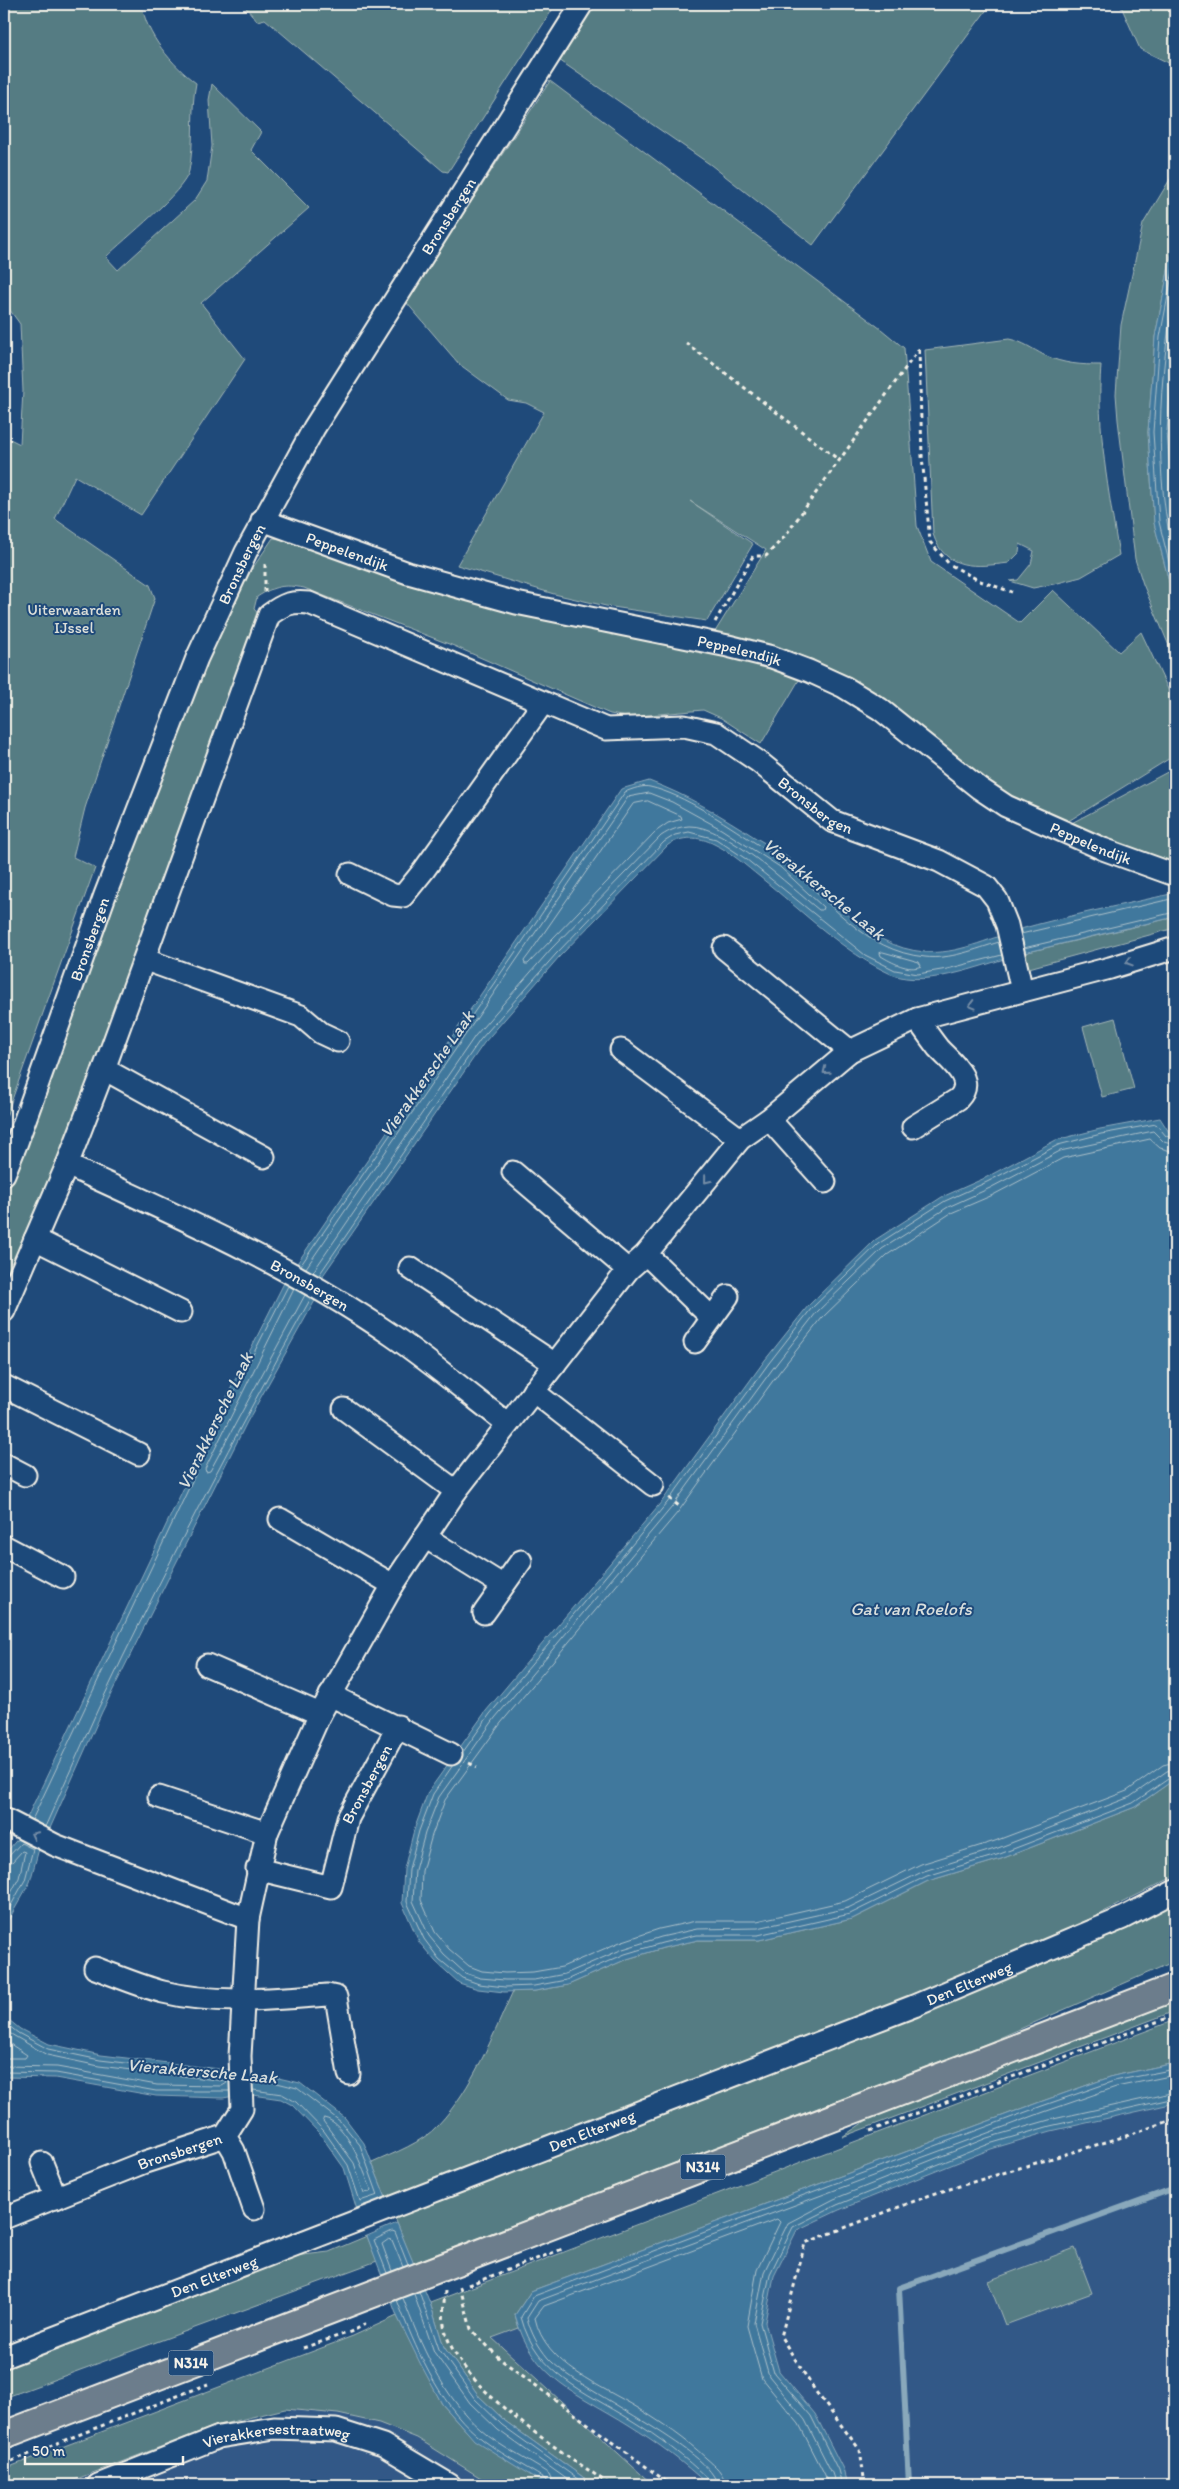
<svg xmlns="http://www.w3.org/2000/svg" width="1179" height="2489" font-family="Itim,sans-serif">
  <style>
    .built { fill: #315887 }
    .green { fill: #547c83; stroke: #a4b6b6 }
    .water { fill: #41789d; stroke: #89a8bb }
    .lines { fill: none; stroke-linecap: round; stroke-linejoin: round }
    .shore { stroke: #acc1ca; stroke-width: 1 }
    .stream { stroke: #89a8bb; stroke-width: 6 }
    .minor-casing { stroke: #f4f1e8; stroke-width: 25 }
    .major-casing { stroke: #f4f1e8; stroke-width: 30 }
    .path { stroke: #f4f1e8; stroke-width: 3; stroke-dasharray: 4 4; stroke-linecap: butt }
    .minor { stroke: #1f4a7a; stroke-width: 21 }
    .major { stroke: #6c7d8c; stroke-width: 26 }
    .oneway { stroke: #748da6 }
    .labels { text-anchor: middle; stroke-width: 4; stroke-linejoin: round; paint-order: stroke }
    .shield { fill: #1f4a7a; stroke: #b4bfc7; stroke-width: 1 }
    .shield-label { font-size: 15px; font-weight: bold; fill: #f4f1e8 }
    .street-label { font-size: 16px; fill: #f4f1e8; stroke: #1f4a7a }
    .park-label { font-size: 16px; fill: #dcdfd9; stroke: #1f4a7a }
    .water-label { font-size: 18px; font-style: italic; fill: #d9dfdd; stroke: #1f4a7a }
  </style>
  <rect width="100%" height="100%" fill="#1f4a7a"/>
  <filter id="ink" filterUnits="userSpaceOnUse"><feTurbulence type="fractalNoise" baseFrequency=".02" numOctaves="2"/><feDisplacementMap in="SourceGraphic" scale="10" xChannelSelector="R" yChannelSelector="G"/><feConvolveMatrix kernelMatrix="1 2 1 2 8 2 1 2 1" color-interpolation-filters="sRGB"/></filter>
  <g filter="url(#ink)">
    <path class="built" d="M1175,2082V2485H107L722,2235Z"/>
    <path class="green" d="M4,4H142C145,34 173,66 196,83C190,112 195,142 189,171C185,191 123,240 106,257L118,270L195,200L207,181L212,146L209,100L212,84L261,132L251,150L309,208L201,303L245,359L141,515L75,476L55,519L150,585L155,598L85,808L73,857L95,868L4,1122V436L20,444L23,391L20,324L4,302Z
      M243,4H556L448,172L443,171L265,19L257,21Z
      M595,4H991L813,245L711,165L559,60Z
      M1120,4H1175V66L1140,49Z
      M550,81L881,329L904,348L917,526L931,562L1020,623L1053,590L1119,652L1141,632L1175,704V755L1062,825L1005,800L949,750L867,691L713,635L766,550L690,501L753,544L707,621L606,606L554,594L457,565L544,412L526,403L508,400L459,364L406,302Z
      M1175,171V236L1155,337L1148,432L1154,523L1175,605V660L1143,584L1135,559L1118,420L1116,394L1121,325L1143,224Z
      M1009,339C1024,342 1032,349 1044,355C1063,364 1081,365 1101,365C1096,428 1109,493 1119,555L1081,577L1054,584L1033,588L1010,581L1018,580L1031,564L1034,551L1020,544L1019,553L1009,563C976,567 945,571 933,534L925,350Z
      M273,538L295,541L802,675L761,744L721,718L703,710L627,717L610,714L454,646L304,588C284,584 274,586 257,597L254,609L262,618L73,1133L4,1289V1193L70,1027L181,718L250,572Z
      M1175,768V867L1066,826Z
      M1175,917V928L1029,968L1024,953Z
      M1115,1018L1134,1089L1102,1097L1083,1027Z
      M1175,1779V1876L1030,1949L386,2198L372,2163C394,2153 422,2143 438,2125C473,2088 492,2037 513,1991H535L568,1985L627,1959L663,1948L698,1940H759L852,1919L928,1881L1001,1859L1135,1807Z
      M1175,1899V1961L988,2043L413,2263L393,2213Z
      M1175,1996V2011L842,2137L873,2116Z
      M1175,2020V2063L1113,2076L1040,2102L531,2291L515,2315L519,2328L492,2338L653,2485H594L505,2421L479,2396L444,2347L430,2303Z
      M367,2236L377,2261L4,2398V2366L295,2256L329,2252Z
      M1075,2248L1092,2293L1005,2325L988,2281Z
      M397,2316L442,2404L468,2433L546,2485H492L417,2438L379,2423L338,2414L285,2409L215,2426L61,2485H4V2469L353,2336Z"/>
    <path class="water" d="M1175,236V605L1154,523L1148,432L1155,337Z
      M649,781C687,795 722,816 756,838C766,844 778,850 788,858C831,893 864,947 925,952C956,955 988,939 1017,930C1069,915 1123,905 1175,893V917C1126,928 1077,940 1028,952C991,961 927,990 891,974C844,953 801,910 760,877C746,866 731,852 714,844C699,836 682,836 668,845L559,957L484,1043L324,1274L317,1297L247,1422L169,1577L102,1712L47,1835L24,1824L235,1380L285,1281L621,789Z
      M1160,1118L1169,1132L1175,1134V1779L1135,1807L1001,1859L928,1881L852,1919L759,1940H698L663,1948L627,1959L568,1985L535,1991L504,1992L478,1989L459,1983L436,1962L419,1942L402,1903L404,1869L414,1830L428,1792L486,1711L663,1500L765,1360L808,1306L875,1240L942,1197L985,1178L1056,1140L1100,1129Z
      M20,1836L40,1845L30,1882L4,1928V1855Z
      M4,2016L20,2029L49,2044L101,2055L227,2070L255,2078L274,2077L300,2083L345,2118L364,2143L386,2198L357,2210L344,2168L320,2134L292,2105L281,2099L246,2094L223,2098L156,2096L55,2078L4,2077Z
      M1175,2063V2103L1051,2131L991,2149L839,2210L797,2230L774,2276L765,2322L779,2371L815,2414L843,2469L847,2485H708C683,2462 658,2443 629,2425C577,2392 533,2380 515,2315L531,2291L1040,2102L1113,2076Z
      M397,2223L430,2303L444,2347L479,2396L505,2421L594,2485H546L474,2440L468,2433L442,2404L420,2363L397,2316L367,2236Z"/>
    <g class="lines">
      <path class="shore" d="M1175,260L1160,337L1153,432L1159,522L1175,586
        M1175,292C1158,380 1153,473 1175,561
        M1175,330L1167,432L1175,530
        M648,801L681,816L682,819L668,823L655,832L528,964H525L524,961L530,953L633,804Z
        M1021,934L1175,898
        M1024,948L1175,912
        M883,952L919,962L921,966C909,972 891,962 881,956L880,953Z
        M1175,1145L1164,1142L1153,1131L1060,1151L990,1188L948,1207L882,1249L816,1313L774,1367L672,1507L495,1718L439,1797L425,1833L415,1870L413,1901L429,1936L444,1954L465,1973L480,1978L505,1980H534L565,1974L623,1949L661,1937L697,1929L758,1928L848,1908L924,1871L998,1848L1130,1797L1167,1771L1175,1769
        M1175,1152L1160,1148L1150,1139L1063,1158L993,1195L951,1213L887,1255L822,1318L780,1371L678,1512L501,1723L445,1800L432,1835L422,1871L421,1900L435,1932L449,1949L469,1966L482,1971L505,1973L533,1972L562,1967L620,1942L659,1929L696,1921H757L845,1901L921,1864L995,1841L1127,1791L1163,1765L1175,1762
        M301,1265L625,792C632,789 643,785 650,787C685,795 724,823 754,842C764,849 776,855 786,863C828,900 864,951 925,957C949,960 976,949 999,942
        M306,1268L628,797L649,793L672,802L721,829L780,867L823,907L822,910H819C790,887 726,825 689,826C678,827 670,830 661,836L551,949L475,1036L313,1272
        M319,1275L480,1040L556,954L664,842L675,835L689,832L716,839L746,859L865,955L895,970L918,974L947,969L1002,955
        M294,1289L205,1469L206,1472L210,1471L305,1295
        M463,1752L490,1714L667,1503L769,1363L811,1309L878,1244L945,1201L987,1182L1058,1145L1101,1134L1156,1124L1166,1136L1175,1138
        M453,1765L433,1794L419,1831L409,1869L407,1902L424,1939L439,1959L462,1978L479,1984L505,1987L534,1986L566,1980L625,1954L662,1943L696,1935H758L850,1914L927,1876L1000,1854L1133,1803L1171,1777L1175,1776
        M32,1820L239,1382L288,1286
        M45,1827C63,1788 80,1748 98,1709C164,1570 236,1433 311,1298
        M4,1858L9,1856L21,1843L33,1849L25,1880L4,1918
        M4,1864L12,1862L22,1851L25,1852L19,1878L4,1906
        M4,2022L18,2033L48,2049L100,2060L229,2075
        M4,2030L47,2055L99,2066L225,2081L227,2083L222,2086L157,2085L57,2067L4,2066
        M4,2040L27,2055L25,2058H4
        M4,2072L56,2073L156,2091H229
        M253,2082H273L297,2088L341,2122L360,2145L378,2195L360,2201L348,2165L324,2131L296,2102L282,2094L253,2090
        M324,2118C347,2122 363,2170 371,2189L370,2192L364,2193L354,2163L323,2121Z
        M392,2271L382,2244L389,2239L392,2240L403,2267
        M387,2273L374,2240L392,2231L395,2232L408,2265
        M419,2291L439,2349L475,2399L502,2425L586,2485
        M414,2294L434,2352L470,2403L498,2430L575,2485
        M403,2298C420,2344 443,2397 481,2430C500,2447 527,2459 549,2474L554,2485
        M397,2300C415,2347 438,2402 477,2435C497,2452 523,2465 545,2479L548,2485
        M711,2485L709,2480C685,2457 659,2437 631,2420C585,2391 536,2374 521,2317L534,2296L1042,2106L1114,2081L1175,2069
        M717,2485C715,2451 575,2389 548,2358C538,2346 531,2333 527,2318L538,2301L1044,2112L1116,2087L1175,2075
        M725,2485C724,2472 715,2466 706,2458C686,2439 662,2423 638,2408C602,2386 545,2365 535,2318L544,2306L777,2219L780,2222L757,2270L747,2326L762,2379L799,2424L825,2475L828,2485
        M836,2485L832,2473L805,2420L769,2376L754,2323L764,2272L788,2223L834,2199L987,2138L1049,2120L1175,2092
        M842,2485L838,2470L811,2416L774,2373L760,2323L770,2274L793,2227L837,2205L989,2144L1050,2126L1175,2098"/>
      <path class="stream" d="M909,2485L899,2288L1175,2188"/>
      <g class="minor-casing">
        <g id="minor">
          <path id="s1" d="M262,520L408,573L516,603L728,646L772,657L809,671L844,687L880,709L979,788L1006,806L1103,849L1175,875"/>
          <path d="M350,874L393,895L403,896L424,870L543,703"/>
          <path d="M724,948L850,1051"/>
          <path d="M146,960L301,1016L321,1033L338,1041"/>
          <path d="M621,1050L740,1139"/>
          <path d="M104,1069L264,1157"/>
          <path d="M769,1119L825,1182"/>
          <path d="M913,1127L958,1099C977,1080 950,1061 938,1048C931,1039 924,1029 917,1019"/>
          <path id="s2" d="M67,1165C178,1216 292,1266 393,1336C432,1363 470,1395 508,1424"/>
          <path d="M513,1172L628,1270"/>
          <path id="s3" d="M4,1174L17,1142L105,895L197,658L246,552L314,428L582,4"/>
          <path d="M35,1239L181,1312"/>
          <path d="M646,1254L712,1318"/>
          <path d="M410,1268L555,1364"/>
          <path id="s4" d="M4,1311L67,1165L104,1069L269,615C284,604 291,601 309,603L606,729L684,726L716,733L759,762L832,821L939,861L986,886L997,900L1007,925L1022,991"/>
          <path d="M695,1342L728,1296"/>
          <path d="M4,1386L139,1454"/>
          <path d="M533,1391L653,1485"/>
          <path d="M344,1409L456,1491"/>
          <path d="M4,1464L25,1475"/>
          <path d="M280,1519L393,1585"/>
          <path d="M425,1537L502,1585"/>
          <path d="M4,1546L63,1577"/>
          <path d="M484,1613L521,1561"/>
          <path d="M207,1665L320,1714"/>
          <path d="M330,1695L451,1754"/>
          <path d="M159,1797L267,1833"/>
          <path d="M4,1819L55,1845L248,1919L267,1833L320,1714L393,1585L456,1491L628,1270L646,1254L740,1139L769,1119L850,1051L917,1019L1110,968L1175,948"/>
          <path id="s5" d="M257,1869L331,1887L348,1818L398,1726"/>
          <path d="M95,1968C117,1976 140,1986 163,1992C216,2005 274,1999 327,1995L336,1997L349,2074"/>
          <path d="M225,2136L234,2151L254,2209"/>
          <path d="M42,2163L56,2198"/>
          <path id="s6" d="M4,2218L145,2162L225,2136L242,2109L240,2056L248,1919"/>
          <path id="s7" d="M4,2357L914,2006L1123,1918L1175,1891"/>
          <path id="s8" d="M98,2485L219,2437L274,2428L336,2430L383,2445L450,2485"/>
        </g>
      </g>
      <g class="major-casing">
        <path id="major" d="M4,2435L1175,1987"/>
      </g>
      <path class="path" d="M686,343L839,460
        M919,350L922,456L930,542L949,564L980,581L1012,592
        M265,592V563
        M715,622L753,556H766L785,536L919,349
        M669,1498L679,1506
        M469,1763L477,1767
        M870,2131L1175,2015
        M468,2285L565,2248
        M460,2287L471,2329L500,2359L671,2485
        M445,2291C444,2304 442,2317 445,2330C461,2391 561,2450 610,2485
        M303,2348L353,2331L369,2322
        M4,2464L208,2384
        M865,2485L860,2450L816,2392L781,2337L805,2243L933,2194L1126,2136L1175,2119"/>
      <use href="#minor" class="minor"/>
      <use href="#major" class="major"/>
    </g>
    <defs><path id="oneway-chevron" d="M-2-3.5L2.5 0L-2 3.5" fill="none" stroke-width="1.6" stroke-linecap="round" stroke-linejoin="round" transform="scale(1.25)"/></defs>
    <g class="oneway">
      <use href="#oneway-chevron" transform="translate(1129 962) rotate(162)"/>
      <use href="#oneway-chevron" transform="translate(972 1005) rotate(165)"/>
      <use href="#oneway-chevron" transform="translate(826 1071) rotate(141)"/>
      <use href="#oneway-chevron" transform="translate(707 1180) rotate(129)"/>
      <use href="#oneway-chevron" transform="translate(34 1835) rotate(-154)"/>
    </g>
  </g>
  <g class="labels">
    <g class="shield">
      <rect x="680.5" y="2154.5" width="45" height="25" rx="4"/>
      <rect x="168.5" y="2350.5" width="45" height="25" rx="4"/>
    </g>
    <g class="shield-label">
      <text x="703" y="2172">N314</text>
      <text x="191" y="2368">N314</text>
    </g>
    <g class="street-label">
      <text dy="6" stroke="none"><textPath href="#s3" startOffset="1060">Bronsbergen</textPath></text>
      <text dy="6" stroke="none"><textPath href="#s1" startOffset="91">Peppelendijk</textPath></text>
      <text dy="6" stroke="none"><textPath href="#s3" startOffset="655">Bronsbergen</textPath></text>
      <text dy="6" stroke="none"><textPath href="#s1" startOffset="496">Peppelendijk</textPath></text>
      <text dy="6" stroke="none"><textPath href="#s4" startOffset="1345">Bronsbergen</textPath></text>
      <text dy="6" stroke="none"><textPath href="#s1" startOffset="901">Peppelendijk</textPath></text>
      <text dy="6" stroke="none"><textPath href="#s3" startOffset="250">Bronsbergen</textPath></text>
      <text dy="6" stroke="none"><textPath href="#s2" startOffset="271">Bronsbergen</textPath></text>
      <text dy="6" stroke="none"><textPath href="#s5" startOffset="186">Bronsbergen</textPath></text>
      <text dy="6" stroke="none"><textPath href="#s7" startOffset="1035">Den Elterweg</textPath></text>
      <text dy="6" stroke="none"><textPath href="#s7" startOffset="630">Den Elterweg</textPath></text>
      <text dy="6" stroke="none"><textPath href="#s6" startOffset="188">Bronsbergen</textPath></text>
      <text dy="6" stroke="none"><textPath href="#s7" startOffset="225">Den Elterweg</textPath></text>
      <text dy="6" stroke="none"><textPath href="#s8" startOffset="188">Vierakkersestraatweg</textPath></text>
    </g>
    <g class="park-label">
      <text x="74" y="615">Uiterwaarden<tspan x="74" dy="18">IJssel</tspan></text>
    </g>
    <g class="water-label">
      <text transform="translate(824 889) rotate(39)" y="6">Vierakkersche Laak</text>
      <text transform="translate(427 1074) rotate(-55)" y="6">Vierakkersche Laak</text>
      <text transform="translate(215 1421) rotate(-64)" y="6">Vierakkersche Laak</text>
      <text x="911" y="1615">Gat van Roelofs</text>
      <text transform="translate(202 2071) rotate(5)" y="6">Vierakkersche Laak</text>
    </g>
  </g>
  <rect width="1179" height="2489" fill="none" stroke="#1f4a7a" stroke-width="20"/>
  <rect x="10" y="10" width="1159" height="2469" fill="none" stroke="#f4f1e8" stroke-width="2" filter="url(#ink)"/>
  <path d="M25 2456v8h158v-8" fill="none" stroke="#f4f1e8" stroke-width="2.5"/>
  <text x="32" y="2456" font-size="15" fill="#f4f1e8" stroke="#1f4a7a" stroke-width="4" paint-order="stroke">50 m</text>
</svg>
